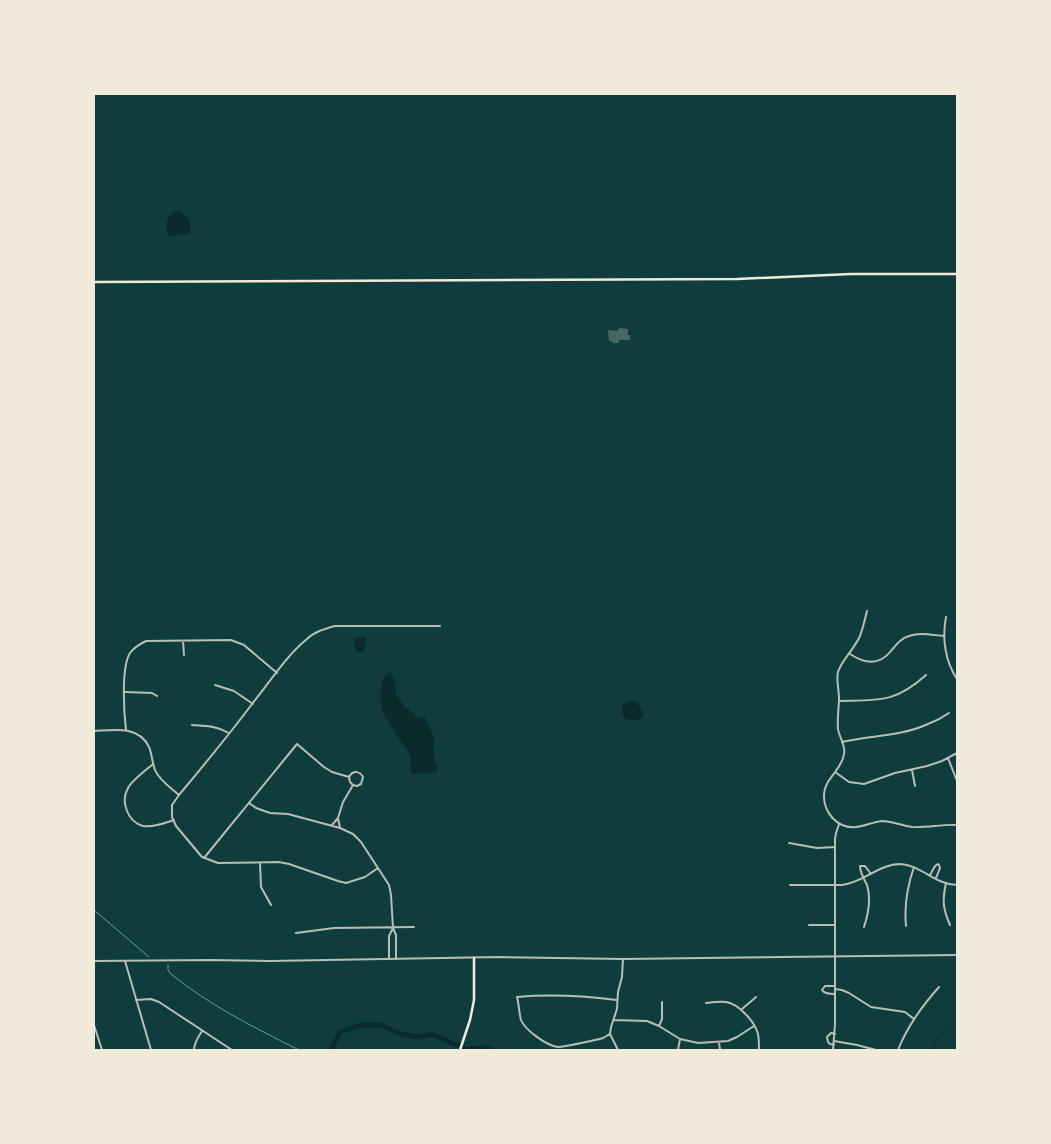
<svg xmlns="http://www.w3.org/2000/svg" width="1051" height="1144" font-family="Lora,serif">
  <style>
    .water { fill: #0a2a2b }
    .lines { fill: none; stroke-linecap: round; stroke-linejoin: round }
    .stream { stroke: #0a2a2b; stroke-width: 1 }
    .river { stroke: #0a2a2b; stroke-width: 5 }
    .building { fill: #486865 }
    .path { stroke: #f1e9da; stroke-width: 0.5 }
    .minor { stroke: #b8beb3; stroke-width: 2 }
    .tertiary { stroke: #b8beb3; stroke-width: 2 }
    .secondary { stroke: #f1e9da; stroke-width: 2.5 }
  </style>
  <rect width="100%" height="100%" fill="#0f3d3e"/>
  <path class="water" d="M180,211L189,219L191,231L188,234L170,236C164,229 166,218 173,212Z
    M366,637V641H364L365,650L363,652H359L355,649V638Z
    M388,672L392,673L396,685V694L406,708H409L417,718L424,716L435,739L433,749L435,763L437,767V772L412,774L411,772V760L410,755C402,741 391,729 384,714C379,704 379,681 388,672Z
    M632,700C639,704 643,709 643,717C636,721 631,721 624,718C620,709 622,702 632,700Z"/>
  <g class="lines">
    <path class="stream" d="M932,1050L939,1035L957,1018"/>
    <path class="river" d="M331,1050L340,1032L361,1025H380L401,1034L420,1037L431,1034L466,1049L487,1048L491,1050"/>
  </g>
  <path class="building" d="M620,328L628,329V334L627,335H630V340H619V343H612V341H609L608,330L618,331V329H620Z"/>
  <g class="lines">
    <path class="path" d="M94,910L149,957
      M168,965V970L171,974C209,1005 255,1028 299,1050"/>
    <path class="minor" d="M867,611C865,619 863,628 860,636C855,648 841,661 838,672C836,680 839,690 839,698C839,708 837,718 838,729C839,737 846,745 844,754C842,770 825,778 824,794C823,812 837,829 856,827C865,826 873,822 882,821C892,821 902,826 912,827C927,828 942,824 957,825
      M946,617C942,638 945,661 957,679
      M183,641L184,655
      M850,654C865,664 879,666 891,651C896,645 901,638 909,636C920,632 932,635 944,636
      M215,685L234,691L253,704
      M125,692L152,693L157,696
      M839,701C879,700 895,703 926,675
      M192,725C206,726 217,726 229,733
      M126,730C124,713 121,667 130,653C134,647 140,644 146,641L231,640L244,645L277,673
      M94,731C113,730 139,725 149,747C152,754 152,762 155,770C159,780 171,788 179,795
      M842,742C872,735 899,737 928,724C936,721 942,718 949,713
      M948,758L957,781
      M153,764C147,769 131,781 128,788C120,802 128,822 143,826C153,828 165,823 174,820
      M912,770L915,786
      M835,772L849,782L864,784L895,773L927,766L942,761L957,753
      M349,777C353,770 360,771 363,777L361,784L357,786L353,785
      M349,777L350,782L353,785
      M249,803L256,808L270,813L288,814L340,828L353,834L361,842L389,885L391,895L393,928L396,935V959
      M338,818L340,828
      M332,825L338,818L343,802L353,785
      M789,843L817,848L835,847
      M204,858L297,744L324,767L332,772L349,777
      M260,863L261,887L271,905
      M378,868L365,877L346,883L338,881L289,864L279,862L218,863L202,857L176,826L172,817V805L179,795C204,765 229,735 252,704C270,682 285,657 307,639C314,632 324,629 335,626H440
      M930,875L935,866L938,864L939,865L940,868L936,878
      M946,883C942,900 943,909 950,925
      M790,885H842C863,883 879,864 900,864C921,865 936,885 957,885
      M809,925H835
      M906,926C904,905 907,887 914,867
      M864,927C868,915 871,898 867,885C864,879 860,873 860,866H865L871,874
      M296,933L334,928L414,927
      M389,959V936L393,928
      M125,961L151,1050
      M835,986H825L822,990C824,994 831,994 835,994
      M835,989L842,990L849,993L871,1007L905,1012L914,1019
      M136,1000L151,999L159,1002L232,1050
      M706,1003C713,1002 720,1001 726,1002C739,1004 755,1022 758,1034C759,1039 759,1045 759,1050
      M742,1009L756,997
      M614,1020L647,1021L659,1026L680,1039L698,1043L728,1041L737,1037L754,1026
      M94,1025L102,1050
      M659,1026L662,1019V1002
      M610,1034C608,1035 605,1037 603,1038C597,1040 563,1047 558,1047C547,1046 525,1030 521,1020C519,1013 519,1004 517,997C550,994 584,996 617,1000
      M834,1041L857,1045L876,1050
      M719,1042L720,1050
      M834,1045L830,1044L828,1042L827,1037L831,1033L835,1034
      M194,1050C194,1043 198,1037 202,1031
      M618,1050L610,1034L611,1027L617,1009L618,992L622,977L623,959
      M678,1050L680,1039
      M833,1050L835,1024V839L836,833L839,824
      M898,1050C907,1027 922,1006 939,987"/>
    <path class="tertiary" d="M94,961L211,960L270,961L499,957L623,959L957,955"/>
    <path class="secondary" d="M94,282L737,279L851,274H957
      M460,1050L470,1020L474,1000V958"/>
  </g>
  <rect width="1051" height="1144" fill="none" stroke="#f1e9da" stroke-width="190"/>
</svg>
